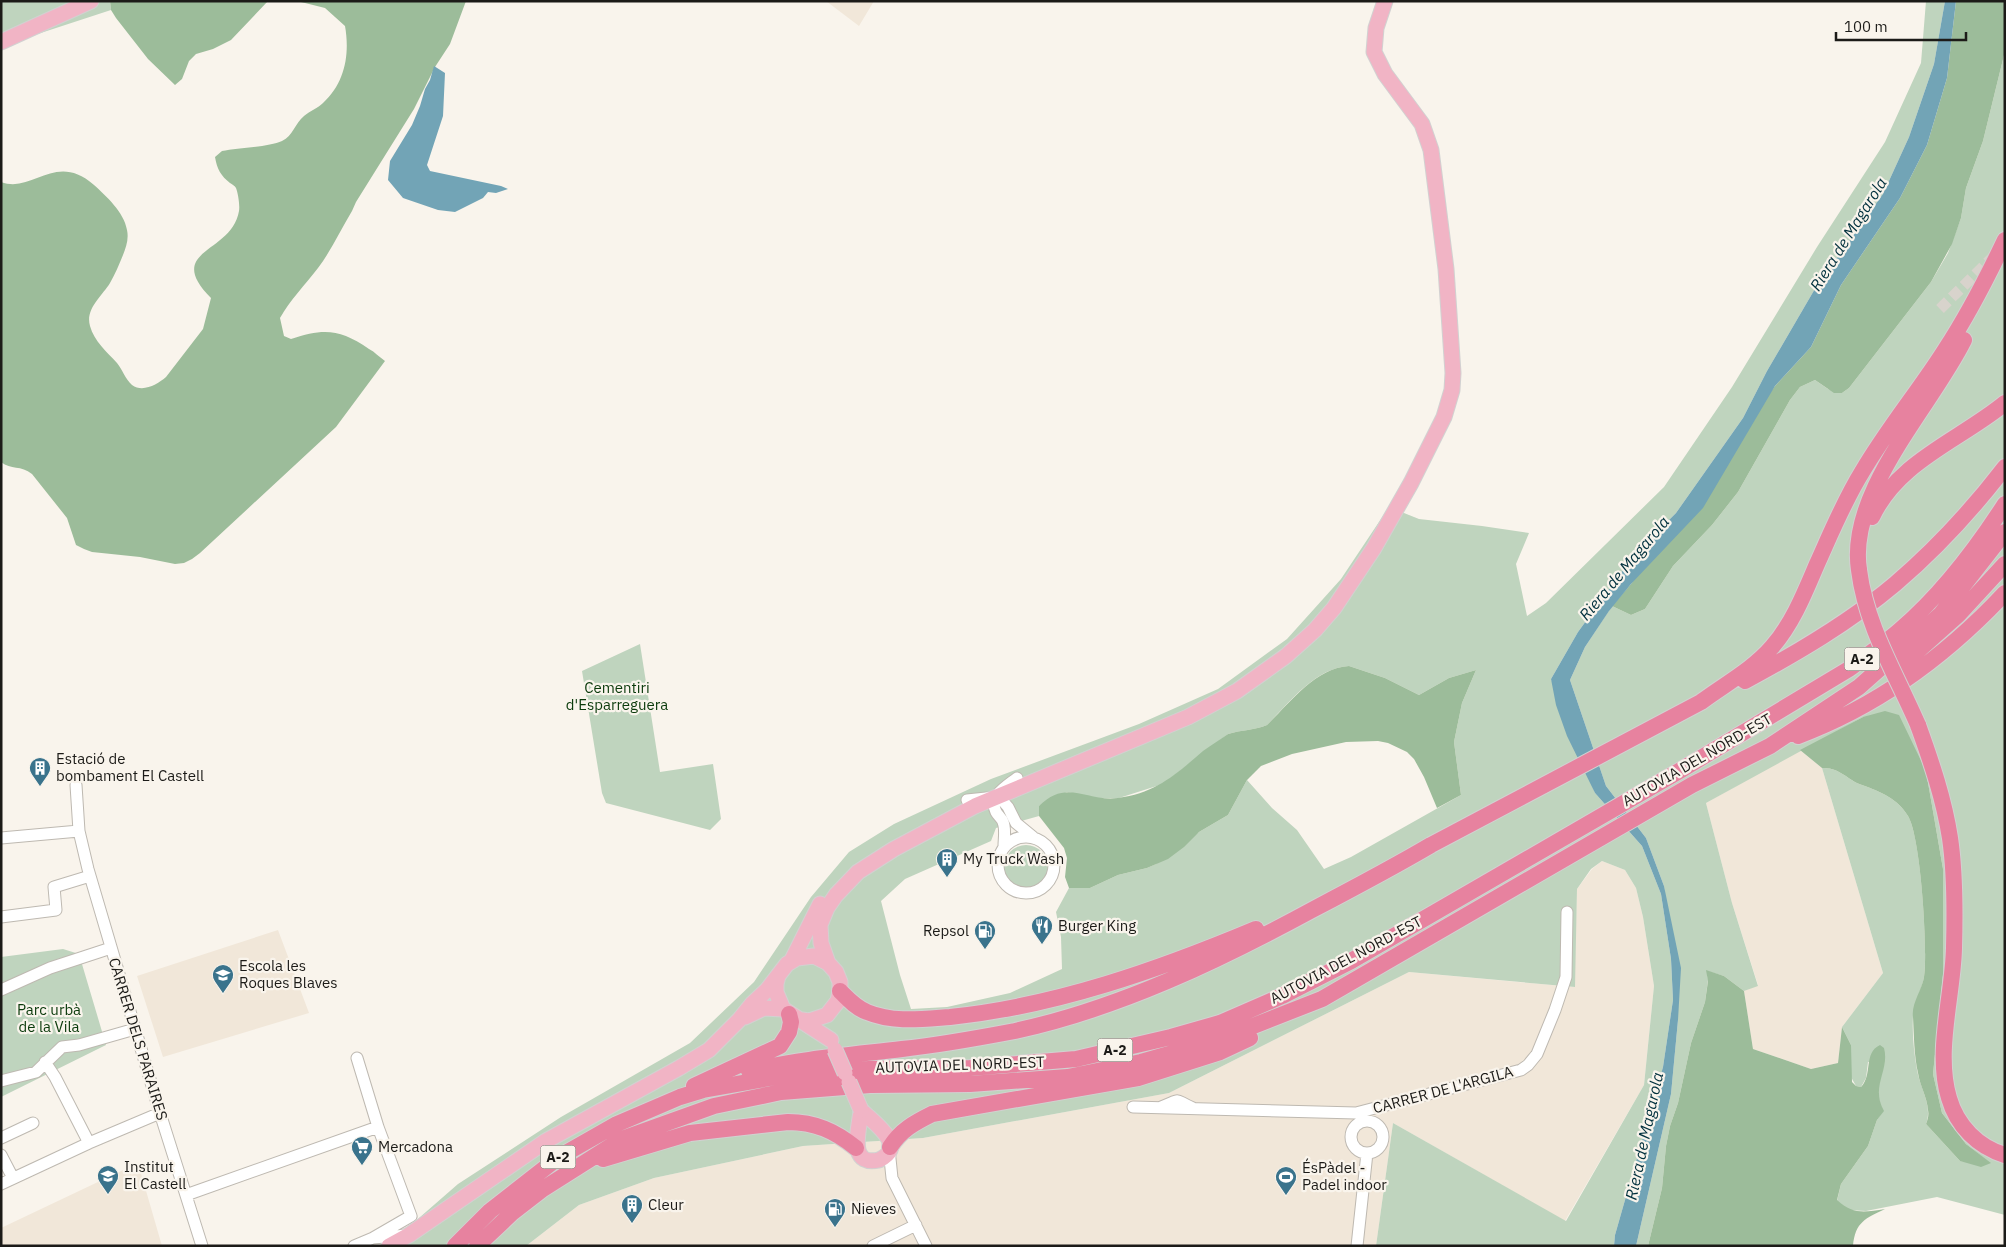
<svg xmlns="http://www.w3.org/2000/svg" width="2006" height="1247" font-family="'IBM Plex Sans',sans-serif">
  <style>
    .built { fill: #f1e7d9 }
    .green { fill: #bfd4be; fill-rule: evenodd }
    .forest { fill: #9cbc9a }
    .water { fill: #72a4b6 }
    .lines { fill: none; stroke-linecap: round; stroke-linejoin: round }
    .minor-tunnel { stroke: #d8d3cc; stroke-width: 11; stroke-dasharray: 11 5.5; stroke-linecap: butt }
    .minor-casing { stroke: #beb9b1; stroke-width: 13 }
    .major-casing { stroke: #d2d1d1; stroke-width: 17 }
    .highway-casing { stroke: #d2d1d1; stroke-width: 18 }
    .minor { stroke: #fff; stroke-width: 11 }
    .major { stroke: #f1b4c5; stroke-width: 15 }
    .highway { stroke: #e7829f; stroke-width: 16 }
    .major-bridge-casing { stroke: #d2d1d1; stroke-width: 17; stroke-linecap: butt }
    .highway-bridge-casing { stroke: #d2d1d1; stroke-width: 18; stroke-linecap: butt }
    .major-bridge { stroke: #f1b4c5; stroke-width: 15 }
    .highway-bridge { stroke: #e7829f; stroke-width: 16 }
    .labels { text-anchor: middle; stroke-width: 4.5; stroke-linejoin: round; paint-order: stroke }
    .shield { fill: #f9f4ec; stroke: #5e5c58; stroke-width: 1 }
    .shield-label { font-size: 14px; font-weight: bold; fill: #1c1b18 }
    .park-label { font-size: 15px; fill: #0a3a0b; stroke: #f9f4ec }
    .poi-label { font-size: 15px; fill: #1c1b18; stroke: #f9f4ec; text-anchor: start }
    .street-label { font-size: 15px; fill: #1c1b18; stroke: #f9f4ec }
    .water-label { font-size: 16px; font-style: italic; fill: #00303d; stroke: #f9f4ec }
  </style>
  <rect width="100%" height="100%" fill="#f9f4ec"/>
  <path class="built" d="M826,1H874L859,26Z
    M1800,750L1822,768L1883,973L1842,1027L1838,1063L1811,1069L1753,1049L1744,991L1758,985L1732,903L1706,803Z
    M1602,861L1625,870L1636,888L1643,917L1654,986L1644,1085L1565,1221L1393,1123L1376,1246H526L579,1205L654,1178L803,1146L923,1138L1169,1093L1409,972L1574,987L1577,889L1592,869Z
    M278,930L309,1013L163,1057L137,976Z
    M138,1163L162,1246H1V1228Z"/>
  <path class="green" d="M1,1H110L111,10L1,46Z
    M1926,1H1945L1934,64L1909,137L1883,194L1816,287L1767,371L1743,418L1676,513L1634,555L1578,632L1551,679L1595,793L1642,846L1661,894L1671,959L1673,1000L1663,1067L1615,1235L1614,1246H1376L1393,1123L1566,1221L1644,1085L1654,986L1643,917L1636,888L1625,870L1602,861L1591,869L1577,889L1575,987L1409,972L1169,1093L923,1138L803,1146L654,1178L579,1205L526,1246H400L419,1218L458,1184L561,1117L690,1043L754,982L811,897L849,852L894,824L991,779L1139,724L1218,689L1287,639L1341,579L1389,507L1419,519L1482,526L1529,533L1516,564L1527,616L1546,603L1664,487L1732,387L1817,247L1885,142L1921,63ZM1349,666L1385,678L1419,695L1449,678L1476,670L1462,703L1454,742L1461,795L1351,857L1324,869L1297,830L1272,808L1247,780L1228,815L1199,832L1156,864L1147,868L1118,875L1090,888H1069L1056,912L1061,937L1062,969L1010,993L947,1007L911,1009L900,975L881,901L905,879L991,841L996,828L1039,816V806L1067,792L1098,798H1119L1163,784L1228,734C1241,730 1255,730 1267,725C1290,702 1315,668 1349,666Z
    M2005,51V1215L1937,1197L1866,1211L1848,1210L1837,1201L1841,1184L1868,1146L1877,1120L1883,1111C1875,1094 1879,1080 1884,1063L1868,1062L1866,1078L1861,1087L1856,1086L1851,1077V1045L1842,1027L1883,973L1822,768C1840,767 1847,780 1862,785C1881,792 1897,798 1908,816C1921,837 1928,950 1924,977C1922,990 1913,1004 1913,1017C1912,1034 1914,1053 1917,1070C1920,1088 1933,1106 1926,1124L1960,1161L1990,1163L1966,1144L1942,1113L1933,1074L1943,975V869L1926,771L1863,717L1706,803L1732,903L1758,986L1744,991L1724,976L1707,971L1708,980L1705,1002L1691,1043L1678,1103L1670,1126L1666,1146L1662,1188L1648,1246H1636L1671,1094L1678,1020L1664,886L1646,838L1606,786L1570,680L1585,647L1612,606L1631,615L1645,609L1673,566L1712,525L1738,492L1790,400L1800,387L1815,380L1828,389L1842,393L1849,388L1931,282L1948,253L1961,218L1966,188L1983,141Z
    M640,644L660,772L713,764L721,819L710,830L606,803L602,793L582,671Z
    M1004 867a22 22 0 1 1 44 0a22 22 0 1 1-44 0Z
    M63,949L79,954L106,1045L1,1097V957Z"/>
  <path class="forest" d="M110,1H268L231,40L213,49L196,54L189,61L182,79L175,85L148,59L116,18L111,10Z
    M297,1H466L450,44L435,67L414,109L356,202L352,211C341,229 331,251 318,268C305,285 290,300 280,318L284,336L291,339C324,328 340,329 369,349C375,352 379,357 385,361L336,427L200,553L192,559L184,563L175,564L140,557L92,552L84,549L76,545L67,518L32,474C21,465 11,470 1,462V182C33,194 55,151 94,185C106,196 124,212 127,230C129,239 126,247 123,255C119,265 115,274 110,283C102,296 85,309 90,326C94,341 107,352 117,363C122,369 126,380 132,385C143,393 158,384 166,377L203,329L211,298C163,249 232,254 239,211C240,205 238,193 236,188C235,186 232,184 230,183C221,176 217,169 215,157L222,151C238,148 269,147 282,141C293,136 295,123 304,116C310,111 318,108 323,103C345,83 350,54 345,26L325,8Z
    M1956,1H2005V51L1983,141L1966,188L1961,218L1952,244L1931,282L1849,388L1842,393H1834L1815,380L1800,387L1790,400L1738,492L1712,525L1673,566L1645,609L1631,615L1612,606L1631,584L1775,386L1811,347L1841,285L1900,198L1927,145L1947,78Z
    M1349,666L1385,678L1419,695L1449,678L1476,670L1462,703L1454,742L1461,795L1437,808L1424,777L1414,759L1407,752L1388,743L1378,741L1346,742L1292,754L1261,766L1247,780L1228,815L1199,832L1184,847L1168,859L1147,868L1118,875L1090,888H1069L1065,877L1067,858L1064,848L1039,816V806C1067,778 1086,802 1118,798C1156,793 1175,775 1203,751C1211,745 1220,740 1228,734C1241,730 1255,730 1267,725C1290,703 1315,668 1349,666Z
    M1885,711L1899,715L1926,771L1943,869V975L1933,1074L1942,1113L1966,1144L1991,1163L1981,1167L1960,1161L1926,1124C1928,1119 1929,1115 1928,1110C1927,1097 1920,1086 1918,1073C1914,1055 1914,1036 1913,1017C1911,1004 1922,990 1924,977C1928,951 1921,837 1908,816C1897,798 1881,792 1862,785C1847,780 1840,767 1822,768L1800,750L1863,717Z
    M1706,970L1724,976L1744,991L1753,1049L1811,1069L1838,1063L1842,1027L1851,1045L1852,1082L1856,1086L1861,1087C1873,1075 1863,1053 1880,1045L1884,1048C1890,1071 1870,1086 1884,1111L1877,1120L1868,1146L1841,1184L1837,1200C1853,1215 1865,1212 1885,1209C1866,1218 1855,1222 1853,1246H1648L1662,1188L1666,1146L1670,1126L1678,1103L1691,1043L1705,1002L1708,981Z"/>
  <path class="water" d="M1945,1H1956L1947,78L1927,145L1900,198L1841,285L1811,347L1775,386L1703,508L1631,584L1609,611L1585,647L1570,680L1606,786L1646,838L1664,886L1681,968L1678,1020L1671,1094L1636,1246H1614L1615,1235L1663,1067L1673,1000L1671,959L1661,894L1642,846L1595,793L1567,736L1556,705L1551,679L1578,632L1634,555L1676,513L1743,418L1767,371L1816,287L1883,194L1909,137L1934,64Z
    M434,66L445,73L443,116L427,165L430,171L501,186L508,189L496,193L488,192L483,198L455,212L438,210L403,198L388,180L390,161L412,125L420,106L425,89L430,80Z"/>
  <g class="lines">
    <path class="minor-tunnel" d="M1940,309L1993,257"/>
    <g class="minor-casing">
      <path id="minor" d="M967,800L996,797L1001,799L1008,807L1016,823L1033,837
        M79,831L88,869L160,1113L202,1246
        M998 865a28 28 0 1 1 56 0a28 28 0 1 1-56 0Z
        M1,838L79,831L76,785
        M1004,846C1004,838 1006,829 1003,822C1002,818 998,816 996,812C988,796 1007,786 1017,778
        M1,917L56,910L54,887L90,876
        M1,990L50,968L111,948
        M357,1058L378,1127
        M45,1062L55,1077L89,1143
        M1,1081L36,1072L62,1047L79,1045L135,1029
        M1133,1107L1356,1113L1521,1070L1528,1065L1537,1054L1555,1010L1566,977L1567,912
        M1161,1107C1184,1098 1172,1099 1193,1108
        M1351 1137a16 16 0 1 1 32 0a16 16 0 1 1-32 0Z
        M1,1138L33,1123
        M889,1149L892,1178L926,1246
        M1,1155L13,1178
        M1,1184L89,1143L160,1113
        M186,1195L378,1127L411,1216L373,1238
        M354,1246L373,1238L407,1235
        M873,1246L916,1225
        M1357,1246L1367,1153"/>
    </g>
    <g class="major-casing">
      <path id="major" d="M1,42L91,1
        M792,960L820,904
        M828,963L821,943L820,925L827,908L836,895L858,872L894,849L975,806L1188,717L1237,691L1286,656L1315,630L1334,608L1374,548L1411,483L1444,417L1452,390L1453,373L1446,269L1431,150L1422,124L1385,74L1374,52L1376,28L1385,1
        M778,976L776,984V992L783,1009L831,1040
        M745,1017L764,1008L783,1009
        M861,1110C873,1122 909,1146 879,1160C846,1167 860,1127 861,1110Z
        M389,1246L409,1235L546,1141L679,1068L709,1050L739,1020L752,1004L767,990L787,964L797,958L814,956L828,963L836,972L840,982V991L838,1001L827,1015L809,1021L802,1020"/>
    </g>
    <g class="highway-casing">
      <path id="highway" d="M1872,517C1898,461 1960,440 2005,403
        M1859,570C1847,492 1931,407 1964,340
        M1903,664L1958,615L2005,564
        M1745,681C1797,653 1850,622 1895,584C1936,549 1972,510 2005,467
        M1918,725C1931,761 1944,799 1950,838C1955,872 1955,912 1954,948C1953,995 1935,1052 1949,1098C1957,1126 1978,1147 2005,1155
        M1798,736C1878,706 1947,655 2005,593
        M840,991C848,999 856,1008 867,1012C893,1023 922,1019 950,1017C1056,1006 1158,970 1256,929
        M749,1071C799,1059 851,1055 902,1049C940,1045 978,1038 1015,1031C1120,1008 1218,961 1312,910C1352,889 1392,868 1431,845L1701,702C1725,684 1752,670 1772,647C1793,623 1805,592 1817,564C1831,533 1844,501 1862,472C1887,429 1919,391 1945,350C1968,315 1987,278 2005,240
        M694,1086L780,1046L789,1032L791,1022L789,1014
        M890,1147C901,1130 914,1123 932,1114L1138,1078L1220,1052L1250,1038
        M603,1159L690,1133L788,1122C815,1122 835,1131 856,1148
        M455,1246L490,1211L559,1157L617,1124L680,1097L703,1090L781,1076L869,1069L970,1068L1076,1059L1171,1037L1220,1023L1282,996L1351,961L1681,770L1849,669C1866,656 1884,644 1900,630C1941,595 1976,549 2005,504
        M477,1246L512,1213L543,1189L622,1139L714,1106L781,1092L870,1085L970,1084L1068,1077L1141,1062L1215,1041L1322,999L1692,785L1770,746L1859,687L1941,614L2005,532"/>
    </g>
    <use href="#minor" class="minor"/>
    <use href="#major" class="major"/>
    <use href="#highway" class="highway"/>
    <g class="major-bridge-casing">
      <path id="major-bridge" d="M835,1050L845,1073
        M849,1082L861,1110"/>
    </g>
    <g class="highway-bridge-casing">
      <path id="highway-bridge" d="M1859,570C1866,626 1896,674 1918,725"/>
    </g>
    <use href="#major-bridge" class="major-bridge"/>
    <use href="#highway-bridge" class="highway-bridge"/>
  </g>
  <defs>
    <g id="building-pin" transform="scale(1.125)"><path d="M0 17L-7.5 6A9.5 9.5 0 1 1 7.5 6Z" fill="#3a738c" stroke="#f9f4ec"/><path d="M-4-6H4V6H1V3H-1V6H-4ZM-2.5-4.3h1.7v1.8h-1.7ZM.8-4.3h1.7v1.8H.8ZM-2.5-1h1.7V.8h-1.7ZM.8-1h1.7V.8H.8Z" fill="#fff"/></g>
    <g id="restaurant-pin" transform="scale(1.125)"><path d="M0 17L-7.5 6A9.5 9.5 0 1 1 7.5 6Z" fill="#3a738c" stroke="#f9f4ec"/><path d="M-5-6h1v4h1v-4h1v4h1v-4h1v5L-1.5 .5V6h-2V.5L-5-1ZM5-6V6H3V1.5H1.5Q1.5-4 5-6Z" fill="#fff"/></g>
    <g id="fuel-pin" transform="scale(1.125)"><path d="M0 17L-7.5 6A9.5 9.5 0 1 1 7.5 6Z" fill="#3a738c" stroke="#f9f4ec"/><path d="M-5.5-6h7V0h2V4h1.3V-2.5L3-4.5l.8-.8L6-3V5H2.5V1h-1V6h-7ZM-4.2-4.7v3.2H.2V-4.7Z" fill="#fff"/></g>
    <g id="school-pin" transform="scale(1.125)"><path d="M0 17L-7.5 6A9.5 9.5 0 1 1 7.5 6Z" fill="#3a738c" stroke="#f9f4ec"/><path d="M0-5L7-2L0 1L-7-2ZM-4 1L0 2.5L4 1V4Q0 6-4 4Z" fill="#fff"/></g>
    <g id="supermarket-pin" transform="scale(1.125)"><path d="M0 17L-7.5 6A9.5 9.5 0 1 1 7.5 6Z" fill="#3a738c" stroke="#f9f4ec"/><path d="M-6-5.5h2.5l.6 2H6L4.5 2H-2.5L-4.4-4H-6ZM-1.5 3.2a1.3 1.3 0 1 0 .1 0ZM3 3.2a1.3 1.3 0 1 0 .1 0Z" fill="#fff"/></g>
    <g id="stadium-pin" transform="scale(1.125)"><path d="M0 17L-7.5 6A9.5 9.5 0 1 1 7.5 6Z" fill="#3a738c" stroke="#f9f4ec"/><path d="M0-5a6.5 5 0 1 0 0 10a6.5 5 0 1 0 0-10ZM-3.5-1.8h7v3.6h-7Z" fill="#fff"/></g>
  </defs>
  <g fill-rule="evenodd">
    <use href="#building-pin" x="40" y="768"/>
    <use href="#building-pin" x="947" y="859"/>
    <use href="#restaurant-pin" x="1042" y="926"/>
    <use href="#fuel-pin" x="985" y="931"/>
    <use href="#school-pin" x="223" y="975"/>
    <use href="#supermarket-pin" x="362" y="1147"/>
    <use href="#school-pin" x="108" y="1176"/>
    <use href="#stadium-pin" x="1286" y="1177"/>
    <use href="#building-pin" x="632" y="1205"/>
    <use href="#fuel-pin" x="835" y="1209"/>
  </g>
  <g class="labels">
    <g class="shield">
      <rect x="1844.5" y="647.5" width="35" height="23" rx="4"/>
      <rect x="1097.5" y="1038.5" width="35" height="23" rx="4"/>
      <rect x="540.5" y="1145.5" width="35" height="23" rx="4"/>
    </g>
    <g class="shield-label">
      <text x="1862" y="664">A-2</text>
      <text x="1115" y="1055">A-2</text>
      <text x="558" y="1162">A-2</text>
    </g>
    <g class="park-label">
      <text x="617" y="693">Cementiri<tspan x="617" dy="17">d'Esparreguera</tspan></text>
      <text x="49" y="1015">Parc urbà<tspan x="49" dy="17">de la Vila</tspan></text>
    </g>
    <g class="poi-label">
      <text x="56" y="764">Estació de<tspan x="56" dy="17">bombament El Castell</tspan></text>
      <text x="963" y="864">My Truck Wash</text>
      <text x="1058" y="931">Burger King</text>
      <text x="969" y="936" text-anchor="end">Repsol</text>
      <text x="239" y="971">Escola les<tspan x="239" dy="17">Roques Blaves</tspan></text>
      <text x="378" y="1152">Mercadona</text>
      <text x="124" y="1172">Institut<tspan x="124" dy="17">El Castell</tspan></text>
      <text x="1302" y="1173">ÉsPàdel -<tspan x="1302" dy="17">Padel indoor</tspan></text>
      <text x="648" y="1210">Cleur</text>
      <text x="851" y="1214">Nieves</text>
    </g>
    <g class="street-label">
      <text transform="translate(1697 760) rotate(-30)" y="5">AUTOVIA DEL NORD-EST</text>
      <text transform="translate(1346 960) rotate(-28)" y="5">AUTOVIA DEL NORD-EST</text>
      <text transform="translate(138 1039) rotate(73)" y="5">CARRER DELS PARAIRES</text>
      <text transform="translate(960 1065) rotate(-2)" y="5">AUTOVIA DEL NORD-EST</text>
      <text transform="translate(1443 1090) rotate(-15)" y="5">CARRER DE L'ARGILA</text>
    </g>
    <g class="water-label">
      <text transform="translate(1848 234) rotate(-58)" y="6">Riera de Magarola</text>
      <text transform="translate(1624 568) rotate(-50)" y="6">Riera de Magarola</text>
      <text transform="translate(1644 1136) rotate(-78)" y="6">Riera de Magarola</text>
    </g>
  </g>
  <rect width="2006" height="1247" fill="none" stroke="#1c1b18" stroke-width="5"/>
  <path d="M1836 32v8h130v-8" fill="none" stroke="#1c1b18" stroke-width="2.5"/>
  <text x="1844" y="32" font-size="15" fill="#1c1b18" stroke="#f9f4ec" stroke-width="4" paint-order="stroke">100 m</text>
</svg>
